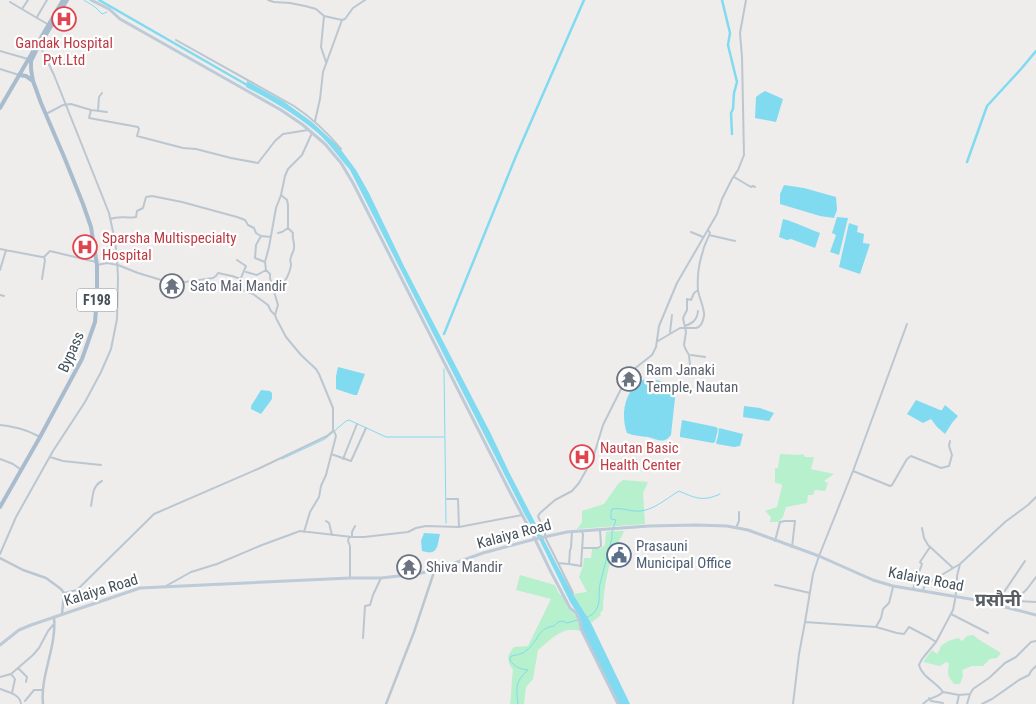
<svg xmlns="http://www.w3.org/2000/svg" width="1036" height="704" font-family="'Roboto Condensed','Noto Sans Devanagari',sans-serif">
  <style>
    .green { fill: #b6f0cc }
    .water { fill: #81dbf0 }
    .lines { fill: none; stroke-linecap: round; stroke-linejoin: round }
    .stream { stroke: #81dbf0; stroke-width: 1 }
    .canal { stroke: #81dbf0; stroke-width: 2.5 }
    .minor { stroke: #bbc7d0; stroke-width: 2 }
    .tertiary { stroke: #bbc7d0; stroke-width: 2.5 }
    .secondary { stroke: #bdcad7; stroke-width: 3 }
    .primary { stroke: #a9bccd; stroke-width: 4 }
    .labels { text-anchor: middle; stroke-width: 4.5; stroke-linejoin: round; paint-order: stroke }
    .shield { fill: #fff; stroke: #7b848c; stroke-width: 1 }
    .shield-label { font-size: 14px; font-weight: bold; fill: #43505a }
    .health-label { font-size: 15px; fill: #be3a42; stroke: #fff; text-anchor: start }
    .worship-label { font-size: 15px; fill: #5b616d; stroke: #fff; text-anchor: start }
    .street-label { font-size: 15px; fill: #43505a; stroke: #fff }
    .service-label { font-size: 15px; fill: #4e5e75; stroke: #fff; text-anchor: start }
    .quarter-label { font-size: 18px; font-weight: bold; fill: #585d61; stroke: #fff }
  </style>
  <rect width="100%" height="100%" fill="#efecec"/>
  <path class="green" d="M780,454L799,455L803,454L805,457H814L811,469L834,474L824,481L828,483L825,491L815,490L813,495H808L807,503L786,507L783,517L778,522H770L771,517L765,511L777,507L782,486L781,484L775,483V468H778Z
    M623,480L648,482L643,493L645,524L577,529L582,522V511L604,504L618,484Z
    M614,531H624C622,537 618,542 615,548C608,566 603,591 603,610L600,613L601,615L591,623L573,594L587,592L579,577L583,566L584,558H591L592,549H600L605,545L606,532Z
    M520,575L555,585L558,592L563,597L568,608L576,616L579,621L580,631C563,625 550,640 538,650L533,679L526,687L524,704H510C512,693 511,681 513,670C506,660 507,656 514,647L528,646L551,599L516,590Z
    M973,635L978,639L1001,653L997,658L990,659L983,666H972L962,670L963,676L960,684H954C946,674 948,674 949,663L946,662L940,666L923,662L932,650L937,654L939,651L941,646L948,641L958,638L962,641L967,636Z"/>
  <path class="water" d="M247,81L283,101L312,122L339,147L356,170L369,193L404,266L491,434L509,472L558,567L573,594L591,623L630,704H619L582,629L579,616L570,602L540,541L525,515L350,170C338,156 327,140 313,129C292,112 269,99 246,87Z
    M765,91L783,99L776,122L755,118L756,97L760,94Z
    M784,185L804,188L836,197L837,210L834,218L820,216L780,204V194Z
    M837,217L848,218L839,255L830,252L836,235L832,233Z
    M783,219C796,222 808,229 820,233L815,248L791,239L787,240L779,237Z
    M849,223L858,226L857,232L864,234L863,243L870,244L860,274L839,267Z
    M338,367L365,374L357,395H354L336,389V376Z
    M645,379C656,379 668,382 676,389L671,435C668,438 668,439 665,440C658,442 654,438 648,437C641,436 634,436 627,433C620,415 625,387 645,379Z
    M261,390L270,391L272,393V399L261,414L251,409V406Z
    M916,400L940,410H942L945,405L958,416L952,423L945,434L937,427L931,419L923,423L907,414Z
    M744,406L760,408L774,413L769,421L743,417Z
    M682,420L716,427L718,429L715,442L713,443L680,437V434Z
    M719,428L743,434L740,446L734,447L717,444L716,443L718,436Z
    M424,533L440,534C437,547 438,556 422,551L421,541Z"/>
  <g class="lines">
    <path class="stream" d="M84,0L95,7L102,14L107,12
      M444,369L446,523
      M282,459L325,439L346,421L349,420L386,437H444
      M587,617C591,616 593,614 596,610C601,603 598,592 600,584C604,568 608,554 612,538V532L616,520L611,519V513L612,509C621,507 631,512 640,511C654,510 667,498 679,491C695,498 703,502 720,494
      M518,704C516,687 515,682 528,670C520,669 514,667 510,660L511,656C517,655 523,654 527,650C539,641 537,628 554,626L558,622L562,621L567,623L578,620"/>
    <path class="canal" d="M99,0L247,85
      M722,0L730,33L728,45L737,82L734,93L733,109L731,113L732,134
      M967,162L987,106L1021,69L1036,51
      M444,334L516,156L584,0"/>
    <path class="minor" d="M268,0L274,2L290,3L305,6L316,9L324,16L342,20L345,19L353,8L365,0
      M10,2L49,25
      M22,9L28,0
      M324,16L321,47L326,62
      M37,17L47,0
      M176,40L294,106C312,118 327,132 341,149
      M0,51L28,59
      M0,69L19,75
      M91,110L107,112
      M98,111L99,97L102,93
      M46,114L63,105L71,104L91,110L89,118L138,127L139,129L137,136L183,148L196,149L231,158L258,163L275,141L283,134L308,130
      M315,121L320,99L323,72L342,20
      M734,177L751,187L753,186L755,187
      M110,219C121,215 127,219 136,217L137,211L143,208L146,197L152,196L182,202L237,217L245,220L248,225L254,228L256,233L261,236
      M691,232L703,237
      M278,233L282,232L288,228
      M709,235L735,241
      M0,249L42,257H44L50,251L54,252L96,262
      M237,260L246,266L238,285L240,289L253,294L268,305L271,311L275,315
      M265,262L255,258L256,245L261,236L271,237
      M97,265L107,263L118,265L138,273L168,282L178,283L213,278L216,276L218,273L232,276L241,279
      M0,270L6,250
      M246,272L257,275L266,270
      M42,279L45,260L44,257
      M275,292C282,288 290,274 291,265C291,259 289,263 291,257C292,253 295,250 294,245C294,241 292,238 293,233L288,228V205L287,200L281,195
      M0,295L4,296
      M907,324L853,471L819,556L813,574L805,622L876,627L897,633L904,634L909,627L930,638L936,642
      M685,326C693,323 697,320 698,311
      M670,332L672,315
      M658,341L680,328H696C701,327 703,322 704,316C705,309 699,298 698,290C697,278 699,263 703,251C704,245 708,239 710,233L708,230
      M691,355L705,357
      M690,365L689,355L686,350L684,345L686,332L683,318L687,310V299L691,300L694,293L698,290
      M0,425C16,427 25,429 40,437
      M331,454L351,461L366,428
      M50,457L63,461L101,465
      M0,459L13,464L20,469
      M343,459L357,424
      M853,471L890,486L892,485L907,459L911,456L941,468L949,466L952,455L949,446L950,441
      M447,499H458L459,527
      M91,506C93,496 92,486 102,481
      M326,521L329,523L332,535
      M736,528L739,521V512
      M922,528L924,538L928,545L953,568
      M572,531L571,548L570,550L569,564L581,566L583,535L582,531
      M304,532L310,512L319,497L321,486L326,475L336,436L334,431
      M349,537L348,541L350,546V578
      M352,537V532L355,526
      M775,541L780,522L785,521H795L792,547
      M582,548H598L601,546L600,530
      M0,554L16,517L53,451L85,402L101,372L111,349L117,319L118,278L117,258L115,241L109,213L54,75L40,46
      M558,563L568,564
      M960,564L957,576V585L955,600L953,610L936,642L922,659L919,665C922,677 936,682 943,692L959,695L970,694
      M775,585L810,593
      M166,586L191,572L217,564L262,545L300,531L352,537H364L408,532L416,528L426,526L459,527L522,515
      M913,589L922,564L920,562L930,547
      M923,591L924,587L928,583L960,564L1005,522L1028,505L1036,497
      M64,593L77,590L154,514L260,468L327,436L333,431V408L319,374L316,369L301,355L286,337L276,318L275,315L278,305L270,278V274L266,270L265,262L269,247L276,208L281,195L285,176L288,169L302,155L312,133
      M573,593L545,537V533L538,516L540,513L555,500L572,491L579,483L593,458L603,425L629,373L652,355L656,347L659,326L677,283L717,214L722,199L732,179L738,170L744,155L742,57L740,33L746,0
      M1015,601L1027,589L1036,577
      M996,604L1025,561
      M1012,608L1013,602L1015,601L1036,602
      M951,614L988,633
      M876,627L881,618L883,609L889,603L893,587
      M363,638L365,606L370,605L373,595L381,578
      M18,668L27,677L26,682
      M11,674L15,679L12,693
      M0,677L11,674L33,655L39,648L48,631L54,624
      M0,689C8,692 20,694 21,704
      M929,698L931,701L943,703
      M25,701L34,690H42
      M793,704L799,654L805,622
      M923,704C929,697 937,698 943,692
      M957,704L959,695
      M967,704L970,694L973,689L989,678L1005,663L1016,657L1031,642L1036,641
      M982,704L992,699L1019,680L1029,675L1031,671L1036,666"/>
    <path class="tertiary" d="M0,558L23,570L46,578L61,589L64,593L62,614
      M43,704C40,675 57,647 54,617
      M386,704L414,632L435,569"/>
    <path class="secondary" d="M91,0L109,9L120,19L281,110L303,125L325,144L341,163L353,183L511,494L535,539L550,570L570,608L576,613L580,622L581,629L618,704
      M0,645L19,630L31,625L140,588L350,578H381L417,574L438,569L483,553L535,539L567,532L649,526L696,525L727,526L748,530L819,556L873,580L893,586L982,601L1036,615"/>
    <path class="primary" d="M19,75L26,76L33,81
      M0,108L63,0
      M0,507L40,437L82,359L95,322L97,297V265L91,227L83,204L65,159L41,103L33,81L31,69V61L36,51L67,0"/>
  </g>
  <defs>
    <g id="hospital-ring" transform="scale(1.25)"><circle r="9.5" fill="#fff" stroke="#e0444e" stroke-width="1.5"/><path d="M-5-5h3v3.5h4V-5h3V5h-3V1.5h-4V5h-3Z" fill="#e0444e"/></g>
    <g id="temple-ring" transform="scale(1.25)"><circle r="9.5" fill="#fff" stroke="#6b7280" stroke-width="1.5"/><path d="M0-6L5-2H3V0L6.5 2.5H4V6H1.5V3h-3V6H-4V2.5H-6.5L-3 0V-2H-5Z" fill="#6b7280"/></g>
    <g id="civic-ring" transform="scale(1.25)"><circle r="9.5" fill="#fff" stroke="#5c6f8a" stroke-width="1.5"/><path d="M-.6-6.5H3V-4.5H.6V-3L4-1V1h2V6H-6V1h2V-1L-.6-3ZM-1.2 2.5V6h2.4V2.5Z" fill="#5c6f8a"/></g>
  </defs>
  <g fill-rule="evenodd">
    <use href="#hospital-ring" x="64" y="19"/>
    <use href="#hospital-ring" x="85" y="247"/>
    <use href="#temple-ring" x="172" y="286"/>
    <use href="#temple-ring" x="629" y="379"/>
    <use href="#hospital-ring" x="582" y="457"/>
    <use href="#civic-ring" x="619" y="555"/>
    <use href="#temple-ring" x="409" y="567"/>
  </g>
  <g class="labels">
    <rect class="shield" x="77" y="288.5" width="40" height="23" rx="4"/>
    <g class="shield-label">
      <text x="97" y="305">F198</text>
    </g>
    <g class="health-label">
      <text x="64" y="48" text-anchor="middle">Gandak Hospital<tspan x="64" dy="17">Pvt.Ltd</tspan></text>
      <text x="102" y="243">Sparsha Multispecialty<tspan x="102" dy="17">Hospital</tspan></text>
      <text x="600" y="453">Nautan Basic<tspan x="600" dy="17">Health Center</tspan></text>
    </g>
    <g class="worship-label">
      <text x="190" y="291">Sato Mai Mandir</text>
      <text x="646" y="375">Ram Janaki<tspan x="646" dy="17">Temple, Nautan</tspan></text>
      <text x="426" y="572">Shiva Mandir</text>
    </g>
    <g class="street-label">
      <text transform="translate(71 352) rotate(-66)" y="5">Bypass</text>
      <text transform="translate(514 534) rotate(-15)" y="5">Kalaiya Road</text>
      <text transform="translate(926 579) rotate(11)" y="5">Kalaiya Road</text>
      <text transform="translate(101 590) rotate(-17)" y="5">Kalaiya Road</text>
    </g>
    <g class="service-label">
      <text x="636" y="551">Prasauni<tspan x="636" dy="17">Municipal Office</tspan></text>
    </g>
    <g class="quarter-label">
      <text x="998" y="606">प्रसौनी</text>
    </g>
  </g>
</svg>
